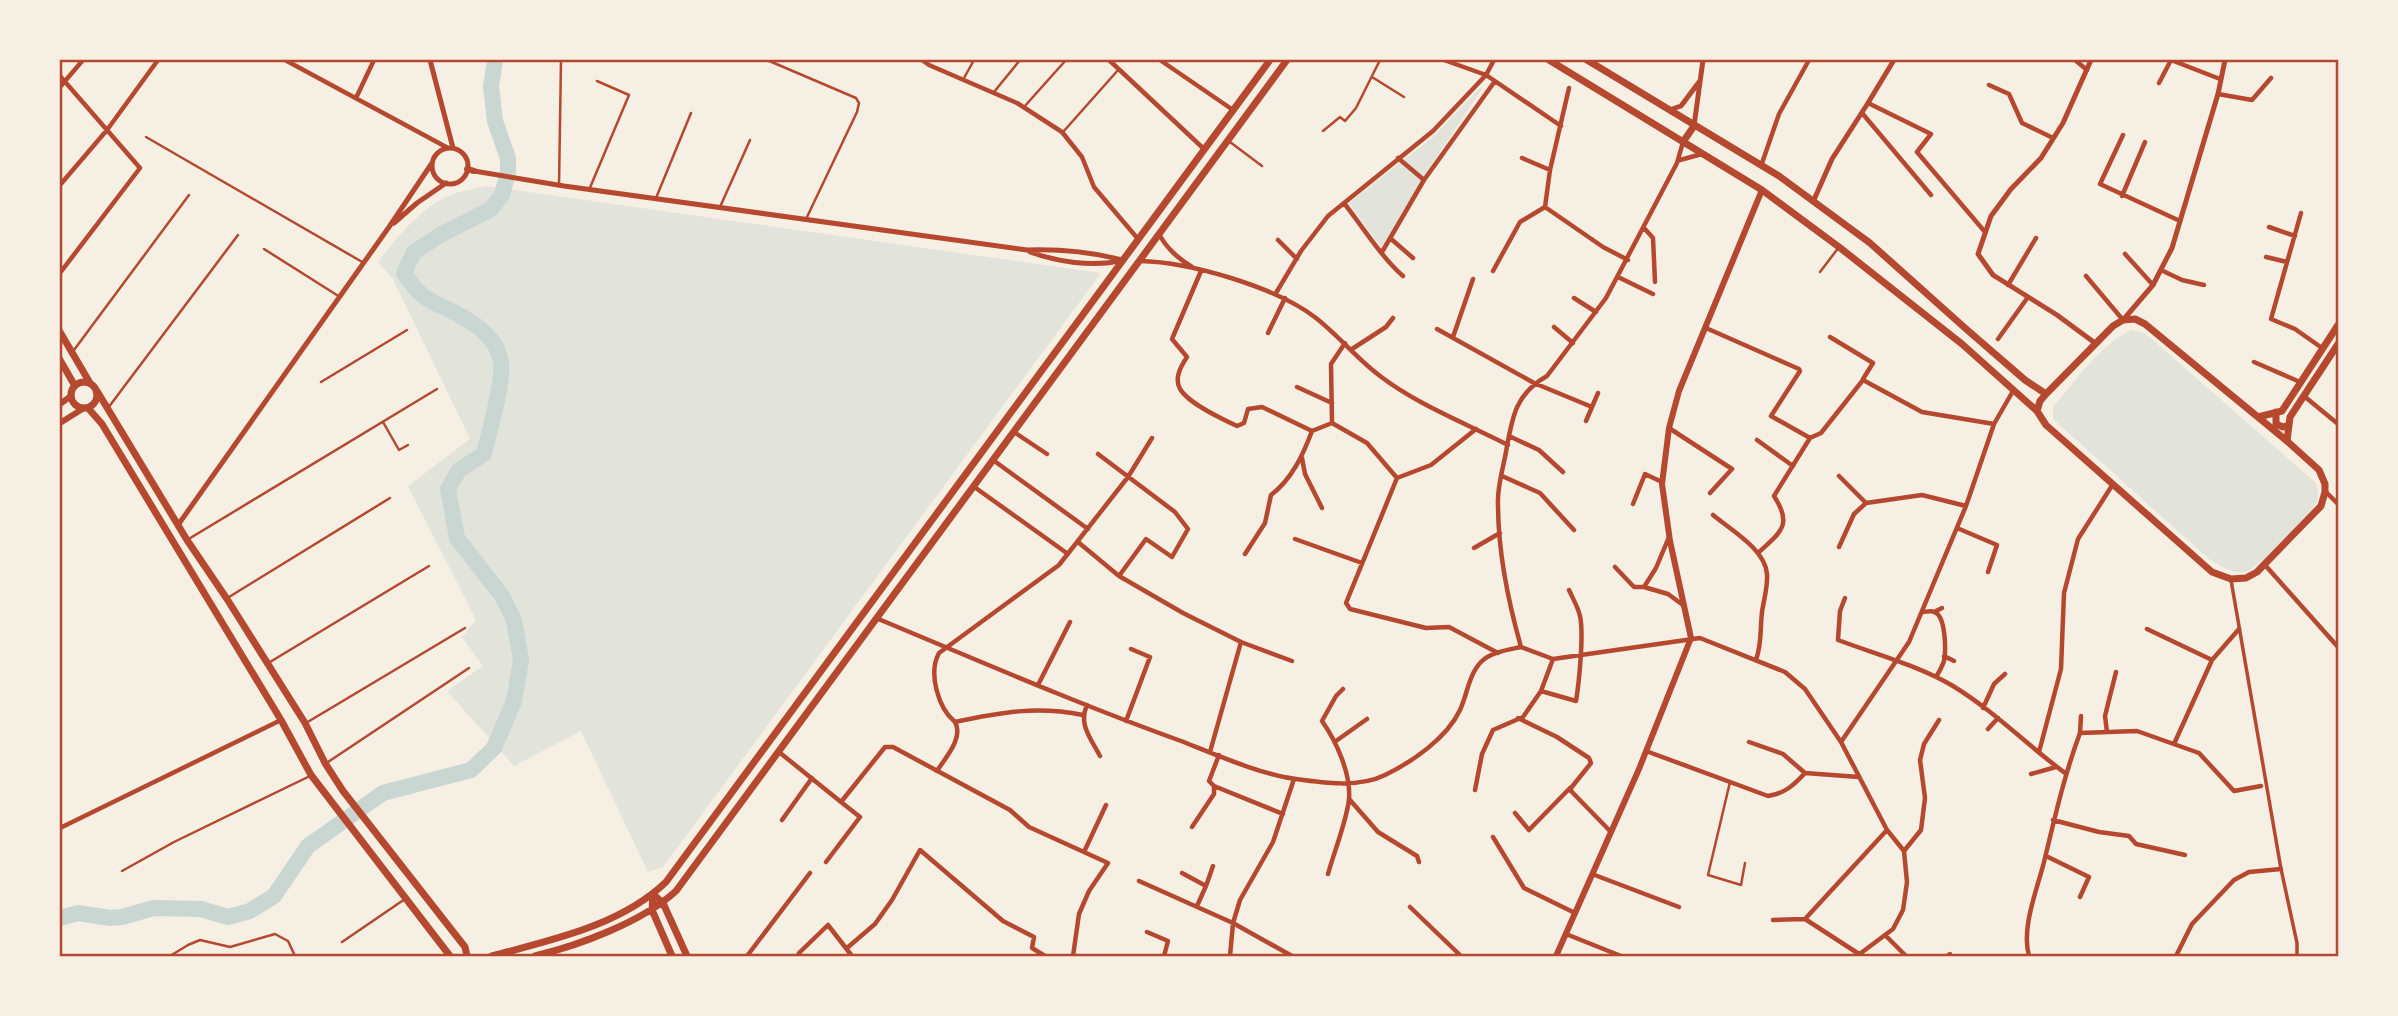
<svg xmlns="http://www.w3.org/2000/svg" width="2398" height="1016" font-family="'Open Sans',sans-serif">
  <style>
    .green { fill: #e2e4dc }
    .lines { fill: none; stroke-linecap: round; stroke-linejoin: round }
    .river { stroke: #c9d6d2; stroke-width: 16 }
    .service { stroke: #b5482f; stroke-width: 2.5 }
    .pedestrian { stroke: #b5482f; stroke-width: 3.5 }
    .minor { stroke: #b5482f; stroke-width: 4.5 }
    .tertiary { stroke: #b5482f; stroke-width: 5 }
    .secondary { stroke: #b5482f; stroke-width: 6 }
    .primary { stroke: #b5482f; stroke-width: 7 }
    .neatline { fill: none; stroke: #b5482f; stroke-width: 2.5 }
  </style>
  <rect width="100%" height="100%" fill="#f6efe4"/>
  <path class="green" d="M1481,87L1482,89L1426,173L1381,248L1349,203L1433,137Z
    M486,186L1101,273L663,867L648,872L581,731L514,766L447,691L483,666L462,637L476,620L408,486L470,439L393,279L378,262C398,236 421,207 453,194C463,190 476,189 486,186Z
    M2132,330L2146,334L2316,483C2318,489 2319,497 2316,504C2308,517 2258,569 2245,572C2232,574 2219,565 2209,559L2053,419V407C2074,383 2102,342 2132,330Z"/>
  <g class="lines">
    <path class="river" d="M60,918L78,913L110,918L122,917L154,908L201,909L228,917L250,911L274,896L308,846L383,793L471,770L494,748L514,701L521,660L514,620L502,596L457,538L448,489L459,470L484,454C489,432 504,382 501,362C498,340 477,324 459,315C429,299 424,303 404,273L414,252L442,234L491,209L502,195L508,172V158L495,121L491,86L495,60"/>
    <path class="service" d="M767,60L856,98L859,103L857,112L807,217
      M1372,77L1404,97
      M964,78L974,60
      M994,92L1020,60
      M1024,107L1066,60
      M1323,131L1340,117L1345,121L1356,108L1380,60
      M1063,132L1119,69
      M146,137L364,263
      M1230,142L1262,166
      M559,186L561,60
      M589,190L629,95L597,81
      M656,198L691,113
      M720,207L750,140
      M264,249L340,297
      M1820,272L1839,247
      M74,350L189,195
      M321,382L407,330
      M108,408L238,235
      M383,422L399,450L408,445
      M187,540L437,389
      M229,597L390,498
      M270,662L429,566
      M306,723L465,628
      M328,762L469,668
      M1730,782L1708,875L1741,885L1745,863
      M122,871L174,842L310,776
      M342,942L405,899
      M170,956L188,945L200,940L230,947L275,934L288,941L295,956"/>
    <path class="pedestrian" d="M2231,580L2281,869L2297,943V956"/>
    <path class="minor" d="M285,60L448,148
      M922,60L929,65L1017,103L1062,132L1082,157L1094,187L1138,239
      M1109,60L1204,149
      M1160,60L1233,110
      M1444,60L1486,75L1561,126
      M2075,60L2087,70
      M60,76L140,168L60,273
      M2159,83L2171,60L2220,79
      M1989,85L2009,94L2022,123L2053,138
      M60,87L83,60
      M2218,94L2252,100L2271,78
      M356,98L374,60
      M1868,103L1931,134L1917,152L1985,232
      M1862,113L1931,195
      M2123,135L2100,184L2180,221
      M1398,158L1424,180
      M1522,158L1550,170
      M1680,160L1702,154
      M1761,166L1779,114L1809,60
      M60,185L107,130L158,60
      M2122,196L2145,142
      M1344,203C1362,226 1382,258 1403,276
      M1545,207L1550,170L1569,88
      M1545,207L1603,247L1628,260
      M2301,213L2271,319L2295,329L2322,348
      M2269,227L2295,236
      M1645,229L1653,238L1655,282
      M1159,234C1167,249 1178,258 1192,267
      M1390,238L1413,258
      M1278,240L1297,259
      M1382,252L1424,180L1495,81
      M2125,254L2153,285
      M2266,257L2287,262
      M1140,261C1190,262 1276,287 1316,318C1339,336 1357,359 1380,376C1418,405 1465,423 1508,445
      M2161,270L2182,280L2204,285
      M1201,271L1172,339L1187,357C1181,366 1174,378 1180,389C1189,404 1222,419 1237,426L1244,423L1248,409L1262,407L1312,431
      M1493,271L1520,222L1545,207
      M2086,276L2123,320
      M1618,277L1653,294
      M2008,285L2036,238
      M1276,293L1301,251L1328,216L1433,131L1486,75L1494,60
      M1574,298L1596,312
      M1554,327L1573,343
      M1706,328L1799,369L1800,371L1771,416L1810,438
      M1437,329L1534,383L1592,407
      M1268,333L1285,298
      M1453,337L1473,279
      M1830,337L1873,363L1863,379
      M1998,339L2028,297
      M1352,349L1386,327L1393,318
      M2254,362L2300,382
      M1297,387L1332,403
      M2304,396L2338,424
      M1586,421L1598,393
      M1332,423L1367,443L1397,478
      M1669,428L1732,469L1710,493
      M1476,429L1431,465L1397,478L1346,603L1350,609L1426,628L1449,627L1498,653
      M1014,432L1047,454
      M1509,436L1539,450L1563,472
      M1757,440L1793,466
      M1098,454L1175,512L1188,529L1172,557L1146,539L1119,576L1183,613L1241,642L1210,752
      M1302,458L1305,474L1322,508
      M993,460L1088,529
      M1502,476L1540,493L1574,530
      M1839,476L1866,503L1922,495L1966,506
      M973,486L1068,554
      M2326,492L2338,504
      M1633,504L1645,474L1662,482
      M1713,515C1731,530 1765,549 1767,574C1768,586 1764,599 1762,612C1760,629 1762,643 1756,660
      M1957,528L1997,545L1988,572
      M1669,537L1656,568L1644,587L1668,594L1683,605
      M1295,539L1362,563
      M1078,542L1119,576
      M1839,547L1854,514L1866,503
      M1474,548L1500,533
      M1758,553C1781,532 1793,525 1774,496L1810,438L1821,433L1863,380L1922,412L1994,424
      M1245,554L1265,523L1271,495C1292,479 1303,455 1312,431L1332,423L1331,364L1345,343
      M2265,565L2338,647
      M1615,567L1634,587H1644
      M1845,598L1840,611L1838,640C1875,654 1920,666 1953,686C1994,711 2027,745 2065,773
      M1923,612C1926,612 1931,610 1934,612C1946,615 1946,651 1944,661C1942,667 1939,672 1936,677
      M1934,612L1942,608
      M876,618C977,660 1078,704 1181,741C1214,754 1262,775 1296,779C1324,783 1359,788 1385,775C1412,762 1447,738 1460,710C1467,695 1469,674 1481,662C1491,652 1508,650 1521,647
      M2147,629L2212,660
      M1241,642L1292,661
      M1521,647L1553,659L1700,638L1785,672L1805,689L1841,742L1887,830L1904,851L1907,882L1903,910L1893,929L1857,956
      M1521,647C1508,601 1498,552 1498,504C1497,487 1503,469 1506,452C1512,418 1515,394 1547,376L1606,298L1677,163L1683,142
      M1944,656L1954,661
      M1038,685L1070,622
      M1541,691L1576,701C1579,683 1584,634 1580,616C1578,607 1573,599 1569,590
      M1087,705C1078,724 1091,739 1100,756
      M1983,708L1994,684L2005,674
      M1518,718L1557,737L1589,758L1591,763L1571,788V791L1611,832
      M1126,721L1150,657L1131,649
      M955,722C938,708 928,673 939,653L1059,565L1128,477L1152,438
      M1988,729L1998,718
      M2107,732L2105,716L2116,672
      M2080,733L2081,716
      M1336,741L1367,719
      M1749,742L1783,754L1805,773
      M1841,742L1909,642L1966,506L1994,424L2013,391
      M2174,744L2212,660L2239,629
      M1646,751L1768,796C1784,794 1794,785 1805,773L1859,777
      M779,752L841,802L885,747H893L1010,810L1029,827L1108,863L1089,891L1079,914L1073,956
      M2039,752L2061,669L2064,593L2078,539L2113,484
      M937,771C945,758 964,738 955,722C1000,712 1037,706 1083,715
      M2031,774L2056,767
      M1214,786L1283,814
      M1475,790L1482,754L1493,730L1523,717L1541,691L1553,659
      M1350,800L1378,832L1417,856L1419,862
      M1515,813L1529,830L1570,788
      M782,820L812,778
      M2053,820L2099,832L2129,836L2136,844L2185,855
      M1192,827L1214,794V786L1209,781L1219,755
      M60,828L281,720
      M1493,837L1524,888L1575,913
      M1904,851L1921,830L1925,798L1920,760L1924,744L1939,720
      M1084,852L1106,805
      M2046,856L2089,877L2080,897
      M826,862L860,817L841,802
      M1182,873L1206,886L1197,906
      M1328,874C1334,852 1347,820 1349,799C1351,773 1336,741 1322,721L1336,696L1343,689
      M1592,874L1679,907
      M1139,881L1233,923L1292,956
      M1206,886L1213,866
      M1410,907L1461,956
      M1805,919L1887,830
      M1805,919L1859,954
      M1773,920L1805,919
      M1147,932L1168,941L1164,956
      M1566,934L1621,956
      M1885,935L1906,956
      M847,948L875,924L892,900L920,850L1003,921L1034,937L1032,948L1045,956
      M747,956L810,873
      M798,956L799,953L828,925L852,956
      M1230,956L1233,923L1240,900L1273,842L1294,779
      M1947,956L1950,954
      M2029,956C2021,928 2037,890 2044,862C2055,817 2064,776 2080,733L2137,731L2199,753L2234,791L2261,786
      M2176,956L2192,924L2234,880L2249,872L2281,869"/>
    <path class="tertiary" d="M430,60L453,148
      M2091,60L2063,123L2041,158L2011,189L1991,216L1978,254L1993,275L2057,315L2095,343
      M1669,110L1681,106L1699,82
      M1694,126L1703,60
      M432 166a18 18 0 1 1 36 0a18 18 0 1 1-36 0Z
      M474,171L564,186L1027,250C1059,249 1092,252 1122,260
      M1813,202L1832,159L1868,103L1894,60
      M394,223L417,203L446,183
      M1030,252C1058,262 1091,267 1120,261
      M2123,320L2153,285L2172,248L2218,94L2225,60
      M178,525L389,227L432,163"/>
    <path class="secondary" d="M467,169L474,171
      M60,404L71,396
      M60,423L84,408
      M1556,956L1639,769L1691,638L1670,541L1662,484L1669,428L1679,391L1762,190"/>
    <path class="primary" d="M1549,60L1762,190L1839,247L1962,344L2037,411
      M1587,60L1779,176L1870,243L1965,328L2025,380L2046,394
      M1683,142L1694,126
      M2135,319L2145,324L2287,441L2319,470L2325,484V492L2321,506L2257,572L2246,578L2231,579L2212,572L2046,425L2037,411L2040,401L2046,394L2113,326L2123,320Z
      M60,332L90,383
      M60,360L75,386
      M71 395a13 13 0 1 1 26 0a13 13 0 1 1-26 0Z
      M97,391L187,540L227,599L305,723L325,763L343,791L465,947L467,956
      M88,408L102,424L281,720L311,775L450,956
      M2276,412V424L2283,427L2289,425
      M2258,417L2282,411L2338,325
      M2287,441L2290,417L2338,344
      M653,894L663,903L687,956
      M653,894L652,910L672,956
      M492,956C551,940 620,926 666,882L1270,60
      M535,956C580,945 642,922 676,891L1287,60"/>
  </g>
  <rect width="2398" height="1016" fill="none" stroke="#f6efe4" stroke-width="122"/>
  <rect x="61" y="61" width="2276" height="894" class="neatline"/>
</svg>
